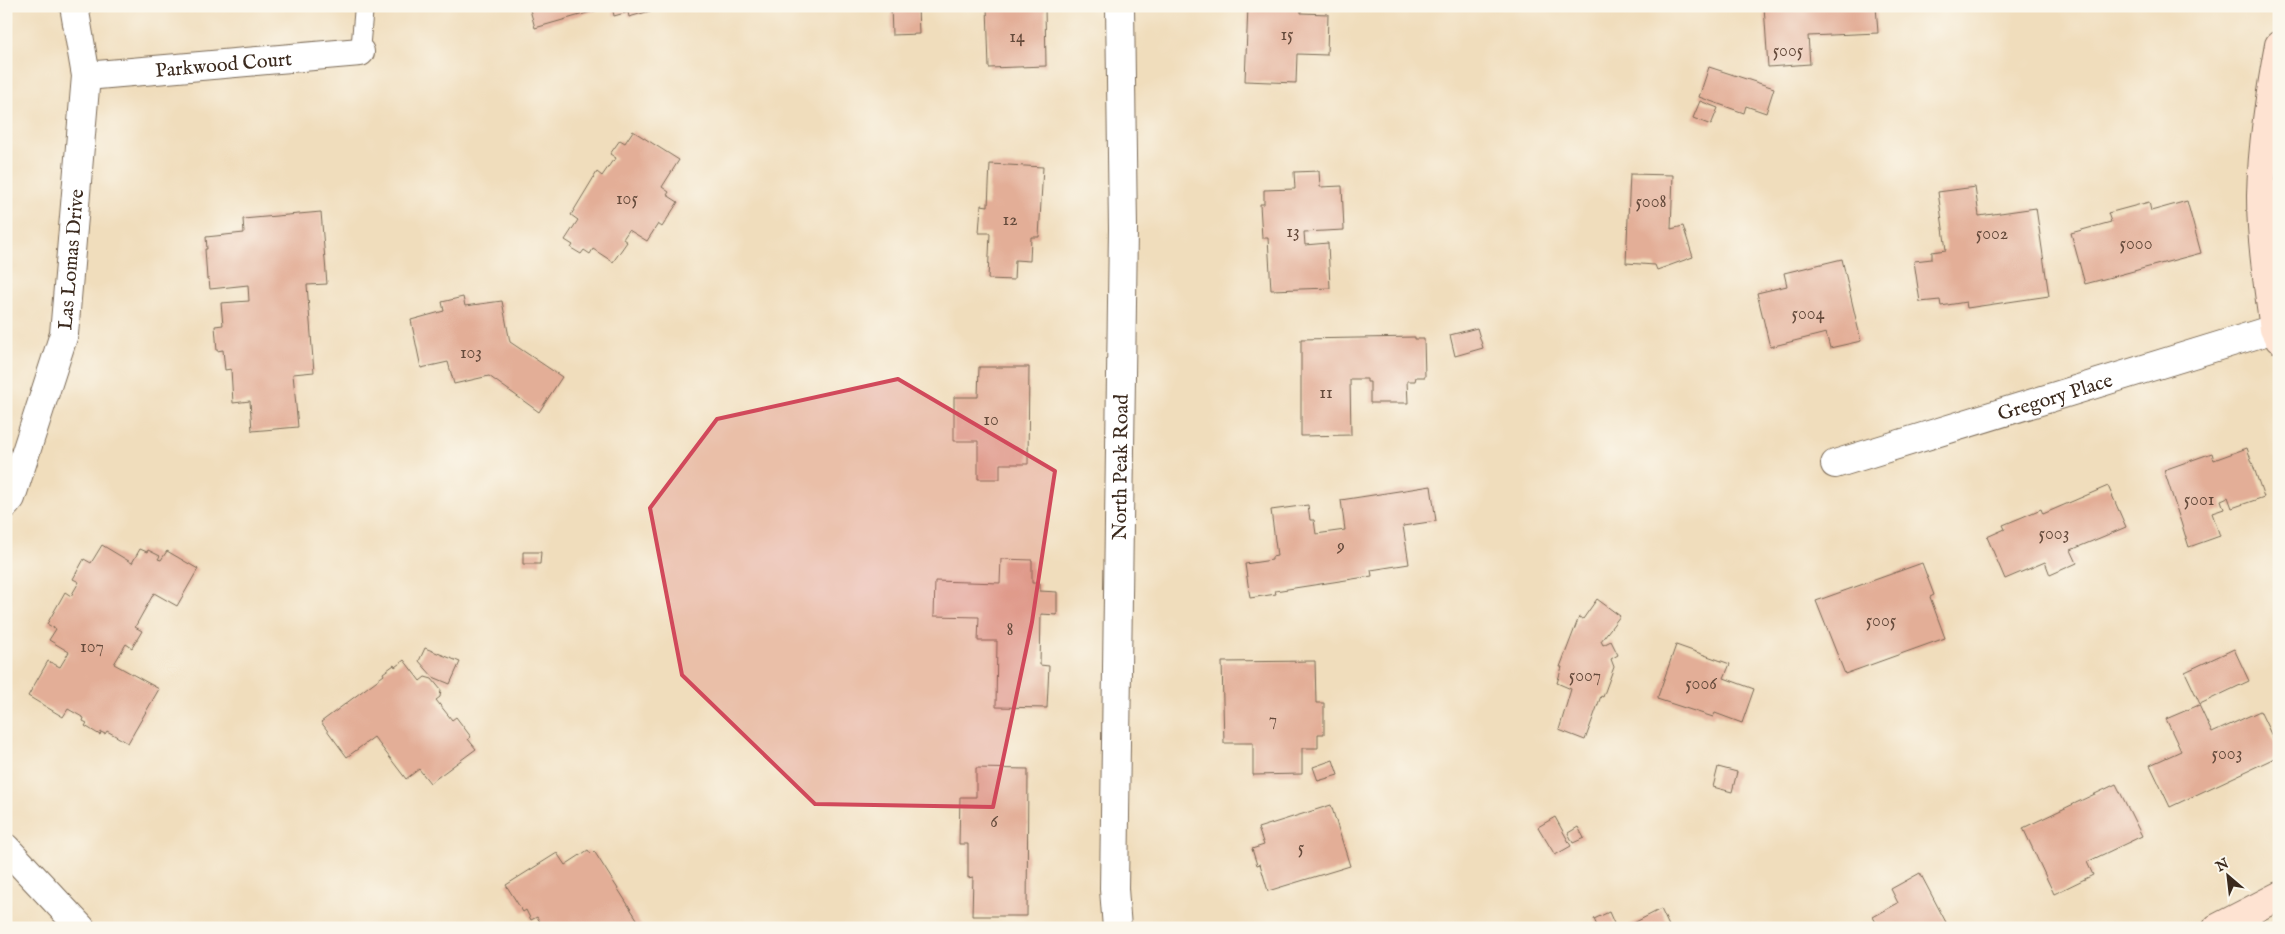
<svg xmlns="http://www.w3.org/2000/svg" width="2285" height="934" font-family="'IM FELL English',serif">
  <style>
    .building { fill: #e3ae97 }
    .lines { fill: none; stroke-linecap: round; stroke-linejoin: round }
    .lane-casing { stroke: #7a6955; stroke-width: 20 }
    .street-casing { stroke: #7a6955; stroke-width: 30 }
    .secondary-casing { stroke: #7a6955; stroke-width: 30 }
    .lane { stroke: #fff; stroke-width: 18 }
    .street { stroke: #fff; stroke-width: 28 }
    .secondary { stroke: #fee3d2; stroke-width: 28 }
    .marked { fill: #d1495b; fill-opacity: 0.2; stroke: #d1495b; stroke-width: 4; stroke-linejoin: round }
    .labels { text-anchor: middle; stroke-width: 5; stroke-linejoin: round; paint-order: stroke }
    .number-label { font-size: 18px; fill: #654b3c }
    .street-label { font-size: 20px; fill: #3b2a1e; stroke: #fbf7ec }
  </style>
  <rect width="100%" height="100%" fill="#fbf7ec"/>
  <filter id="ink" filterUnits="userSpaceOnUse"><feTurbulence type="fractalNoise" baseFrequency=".02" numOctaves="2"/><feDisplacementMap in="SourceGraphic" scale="10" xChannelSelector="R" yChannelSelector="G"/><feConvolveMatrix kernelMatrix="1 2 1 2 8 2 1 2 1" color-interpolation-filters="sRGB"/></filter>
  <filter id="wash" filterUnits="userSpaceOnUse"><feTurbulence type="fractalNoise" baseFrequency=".0096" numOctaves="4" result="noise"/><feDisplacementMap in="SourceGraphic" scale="20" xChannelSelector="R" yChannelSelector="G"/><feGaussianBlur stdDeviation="1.12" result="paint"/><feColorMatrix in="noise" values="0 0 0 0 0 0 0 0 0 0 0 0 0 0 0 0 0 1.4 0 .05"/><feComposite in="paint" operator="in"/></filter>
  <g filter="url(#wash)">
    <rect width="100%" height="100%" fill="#f0ddbc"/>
    <g id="blocks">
      <path class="building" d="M529,6H608V7L535,28Z
        M612,6H664V7L629,17L628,12L614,16Z
        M891,6H918L919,34L892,35Z
        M987,6H1045L1046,66L989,68Z
        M1248,6H1301V13L1328,14L1327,55L1297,54L1296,83L1245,81Z
        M1764,6H1876L1878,33L1808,36L1810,64L1768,67Z
        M1709,67L1774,88L1766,113L1746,106L1744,113L1699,97Z
        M1700,101L1718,108L1711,125L1693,118Z
        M633,131L679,160L662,187L669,192L667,195L678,202L662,227L658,224L647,241L629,230L623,239L627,242L613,262L593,249L590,254L584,250L581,254L571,248L573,245L565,240L578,220L571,215L597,172L602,176L613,160L614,161L616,158L610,154L620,140L625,143Z
        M990,164L1043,167L1039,237H1031L1030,261L1015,260L1014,280L988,279L990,233H979L981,205L988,206Z
        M1319,171L1320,187L1342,186L1344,230L1304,232L1305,245L1328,243L1330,288L1271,290L1268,238H1262L1260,204H1264V190L1295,189L1294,172Z
        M1630,174L1673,175L1671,229L1683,226L1693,257L1657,270L1655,265L1626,263Z
        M1975,187L1979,216L2036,208L2049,296L1967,308L1966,302L1941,306L1940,300L1920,302L1914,261L1932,259V252L1946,250L1938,192Z
        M2187,201L2201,253L2085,284L2071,233L2111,222L2108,213L2149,202L2151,211Z
        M321,212L327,284L307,285L314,372L293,374L298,427L252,431L250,401L233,403L231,369L225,370L223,350L217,351L215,326L223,325L221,303L249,301L248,285L210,289L209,279H207L205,249H207L206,237L244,233L243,219Z
        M1842,259L1861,341L1830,348L1826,333L1770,347L1757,293L1787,286L1784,273Z
        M463,297L465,306L502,301L510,342L562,377L539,412L489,376L454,384L448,362L421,368L411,320L444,311L442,302Z
        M1477,328L1483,348L1455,356L1450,335Z
        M1415,337V339H1424L1425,377H1416L1415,381H1407L1408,403H1370V382H1367V379H1350L1351,435L1301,436V339Z
        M979,367H1029L1028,464H1000V479H978V441H954V397H978Z
        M2247,448L2264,497L2232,508L2228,497L2221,500L2224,509L2212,513L2220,536L2189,547L2164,470L2212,453L2214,460Z
        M1431,486L1436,521L1403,526L1409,564L1371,570L1372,576L1275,591L1276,594L1250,598L1245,564L1272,560V557L1277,556L1271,510L1308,505L1310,520H1314L1316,534L1345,530L1341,500Z
        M2108,486L2126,527L2071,550L2077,563L2050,575L2045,562L2005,579L1987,537L2005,529L2003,525L2020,518L2041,509L2043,514Z
        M102,545L132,563L140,549L147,552L148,550L160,556L158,559L161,560L167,551L198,569L177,606L154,593L135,627L142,631L132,648L126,644L114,664L159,689L128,743L107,731L105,734L101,732L100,735L85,726L87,723L83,721L84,718L68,709L63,717L28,696L48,661L60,667L69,652L49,640L56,629L47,624L65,592L71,596L79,582L73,579L84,559L91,563Z
        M523,552H541L540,564H523Z
        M1001,559L1032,560V583H1040V591L1057,592V615L1041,614L1040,665L1049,666L1047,708L996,707L997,641H978L979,617L934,616L935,581L1000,583Z
        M1922,563L1934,595L1930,597L1945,638L1845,674L1816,601Z
        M1597,599L1620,616L1601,641L1603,645L1611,641L1618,655L1611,659L1614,667L1603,697L1601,696L1585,740L1559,730L1571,689L1557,683L1562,667H1560L1579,617L1583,619Z
        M1676,645L1730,664L1724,678L1754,689L1742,723L1715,713L1713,717L1657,699Z
        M425,648L460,662L450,684L433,677L419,661Z
        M2234,649L2249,681L2200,704L2185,672Z
        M404,660L420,681L425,677L432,679L441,690L440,697L436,700L452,720L456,717L471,737L468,739L476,749L430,783L419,769L406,779L374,737L347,757L321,722L384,675L383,673L394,665L395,667Z
        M1315,661L1316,703H1324V734H1318V748H1302V774L1253,775V743H1224L1222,662Z
        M2199,705L2212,733L2260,711L2279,751V756L2170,807L2150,765L2181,751L2166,719Z
        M1333,760L1338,775L1318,781L1313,767Z
        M1718,767L1737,772L1732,792L1713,787Z
        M976,768L1028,769L1027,916H972L973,877L968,878V844H959L960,797H976Z
        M2116,784L2142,836L2087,862L2093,875L2054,894L2023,828Z
        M1331,805L1350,866L1268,891L1260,864L1257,865L1252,849L1264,845L1258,828Z
        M1555,817L1571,846L1555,855L1538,827Z
        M1578,827L1584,838L1573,843L1568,833Z
        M588,850L591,854L594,851L642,927L640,928H544L537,917L531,920L526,910L523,912L506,885L557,853L565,865Z
        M1920,873L1949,928H1879L1873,917L1898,903L1891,889Z
        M1661,909L1670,928H1624Z
        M1609,912L1616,928H1598L1594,919Z"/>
    </g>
  </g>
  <g filter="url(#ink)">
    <use href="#blocks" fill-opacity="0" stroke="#7a6955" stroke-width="1"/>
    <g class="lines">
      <g class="lane-casing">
        <path id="lane" d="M360,52L364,6"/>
      </g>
      <g class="street-casing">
        <g id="street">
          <path id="s1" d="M86,76L360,52"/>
          <path id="s2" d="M1835,464L2274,329"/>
          <path id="s3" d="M6,504L11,498L64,334L86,76L74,6"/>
          <path d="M6,848L81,928"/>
          <path id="s4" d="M1117,928L1114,889L1123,229L1120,6"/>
        </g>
      </g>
      <g class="secondary-casing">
        <path id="secondary" d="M2279,45C2270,95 2262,145 2261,196C2261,241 2268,285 2274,329L2279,339
          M2217,928L2279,896"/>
      </g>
      <use href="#lane" class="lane"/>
      <use href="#street" class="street"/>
      <use href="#secondary" class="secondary"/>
    </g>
  </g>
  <path class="marked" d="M898,379L1055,471L1032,622L993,807L815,804L682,675L650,508L717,419Z"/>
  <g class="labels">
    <g class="number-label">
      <text x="1287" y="40">15</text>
      <text x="1017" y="42">14</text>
      <text x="1788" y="56">5005</text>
      <text x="627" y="204">105</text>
      <text x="1651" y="207">5008</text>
      <text x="1010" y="225">12</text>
      <text x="1293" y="237">13</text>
      <text x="1992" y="239">5002</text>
      <text x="2136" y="249">5000</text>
      <text x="1808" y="319">5004</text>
      <text x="471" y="358">103</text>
      <text x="1326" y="398">11</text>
      <text x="991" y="425">10</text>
      <text x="2199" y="505">5001</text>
      <text x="2054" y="539">5003</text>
      <text x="1341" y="551">9</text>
      <text x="1881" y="626">5005</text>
      <text x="1010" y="635">8</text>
      <text x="92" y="652">107</text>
      <text x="1585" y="681">5007</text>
      <text x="1701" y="689">5006</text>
      <text x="1273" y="725">7</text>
      <text x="2227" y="759">5003</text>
      <text x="994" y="827">6</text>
      <text x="1301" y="853">5</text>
    </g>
    <g class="street-label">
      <text dy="7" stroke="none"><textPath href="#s1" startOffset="138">Parkwood Court</textPath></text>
      <text dy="7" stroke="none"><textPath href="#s3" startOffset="255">Las Lomas Drive</textPath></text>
      <text dy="7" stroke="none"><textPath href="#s2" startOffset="230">Gregory Place</textPath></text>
      <text dy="7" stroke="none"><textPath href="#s4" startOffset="461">North Peak Road</textPath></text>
    </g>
  </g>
  <rect width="2285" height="934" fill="none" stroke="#fbf7ec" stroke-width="25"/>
  <g transform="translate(2228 876) rotate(332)" stroke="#fbf7ec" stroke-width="4" paint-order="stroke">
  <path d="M0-4L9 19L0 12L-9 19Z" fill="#3b2a1e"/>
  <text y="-8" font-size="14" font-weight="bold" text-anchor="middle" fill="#3b2a1e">N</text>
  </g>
</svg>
